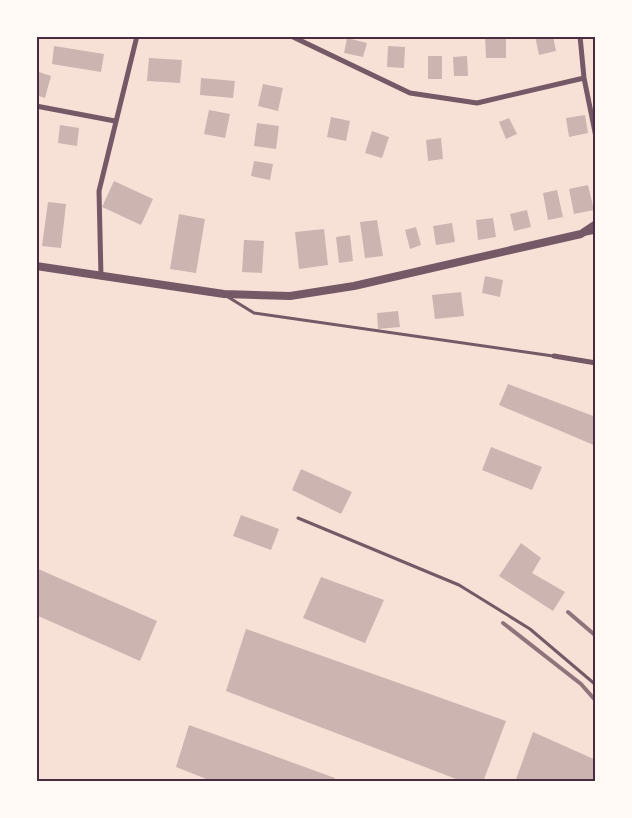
<svg xmlns="http://www.w3.org/2000/svg" width="632" height="818" font-family="'Golos Text',sans-serif">
  <style>
    .building { fill: #ccb4b1 }
    .lines { fill: none; stroke-linecap: round; stroke-linejoin: round }
    .service { stroke: #755966; stroke-width: 3 }
    .minor { stroke: #755966; stroke-width: 5 }
    .tertiary { stroke: #755966; stroke-width: 8 }
    .rail { stroke: #8f747c; stroke-width: 4 }
    .neatline { fill: none; stroke: #4a2c40; stroke-width: 2 }
  </style>
  <rect width="100%" height="100%" fill="#f7e1d7"/>
  <path class="building" d="M485,36H506V58H486Z
    M535,36H553L556,51L539,55Z
    M347,38L367,43L363,57L344,53Z
    M54,46L104,54L101,72L52,64Z
    M388,46L405,47L404,68L387,67Z
    M428,56H442V79H428Z
    M467,56L468,76H454L453,57Z
    M149,58L182,60L180,83L147,81Z
    M36,71L51,76L45,98L36,95Z
    M201,78L235,81L233,98L200,95Z
    M263,84L283,88L278,111L258,106Z
    M209,110L230,114L225,138L204,134Z
    M585,115L588,133L569,137L566,118Z
    M331,117L350,121L346,141L327,137Z
    M509,118L517,134L506,139L499,122Z
    M257,123L279,126L276,149L254,146Z
    M60,125L79,128L77,146L58,143Z
    M372,131L389,137L382,158L365,153Z
    M441,138L443,159L428,161L426,140Z
    M254,161L273,164L270,180L251,176Z
    M114,181L153,199L141,225L102,207Z
    M588,185L594,210L574,214L569,189Z
    M557,190L563,217L548,220L543,193Z
    M48,202L66,204L61,248L42,246Z
    M527,210L531,227L514,231L510,214Z
    M179,214L205,219L196,273L170,269Z
    M493,218L496,237L478,240L476,220Z
    M377,220L383,256L365,258L360,222Z
    M452,223L455,242L436,245L433,226Z
    M416,227L421,245L410,249L405,230Z
    M324,229L328,265L299,269L295,232Z
    M350,235L353,261L339,263L336,237Z
    M244,240L264,241L262,273L242,272Z
    M485,276L503,280L500,297L482,293Z
    M461,292L464,316L435,319L432,295Z
    M398,311L400,327L378,329L377,313Z
    M508,384L596,417V446L499,405Z
    M491,447L542,467L532,490L482,470Z
    M301,469L352,492L341,514L292,490Z
    M241,515L279,529L271,550L233,536Z
    M521,543L541,558L532,573L565,592L553,611L499,576Z
    M36,568L157,621L140,661L36,615Z
    M321,577L384,600L365,643L303,618Z
    M246,629L506,721L483,782H464L226,691Z
    M189,725L335,778L334,782H214L176,767Z
    M533,732L596,760V782H515Z"/>
  <g class="lines">
    <path class="service" d="M228,297L254,313L553,356
      M298,518L459,585L530,629L596,685"/>
    <path class="minor" d="M291,36L410,93L477,103L584,78
      M580,36L584,78L596,137
      M36,106L115,121
      M586,233L596,231
      M101,277L99,191L137,36
      M554,356L596,363"/>
    <path class="tertiary" d="M36,266L224,294L290,296L354,286L581,234L596,224"/>
    <path class="rail" d="M568,612L596,636
      M503,623L581,684L596,701"/>
  </g>
  <rect width="632" height="818" fill="none" stroke="#fffaf5" stroke-width="75"/>
  <rect x="38" y="38" width="556" height="742" class="neatline"/>
</svg>
